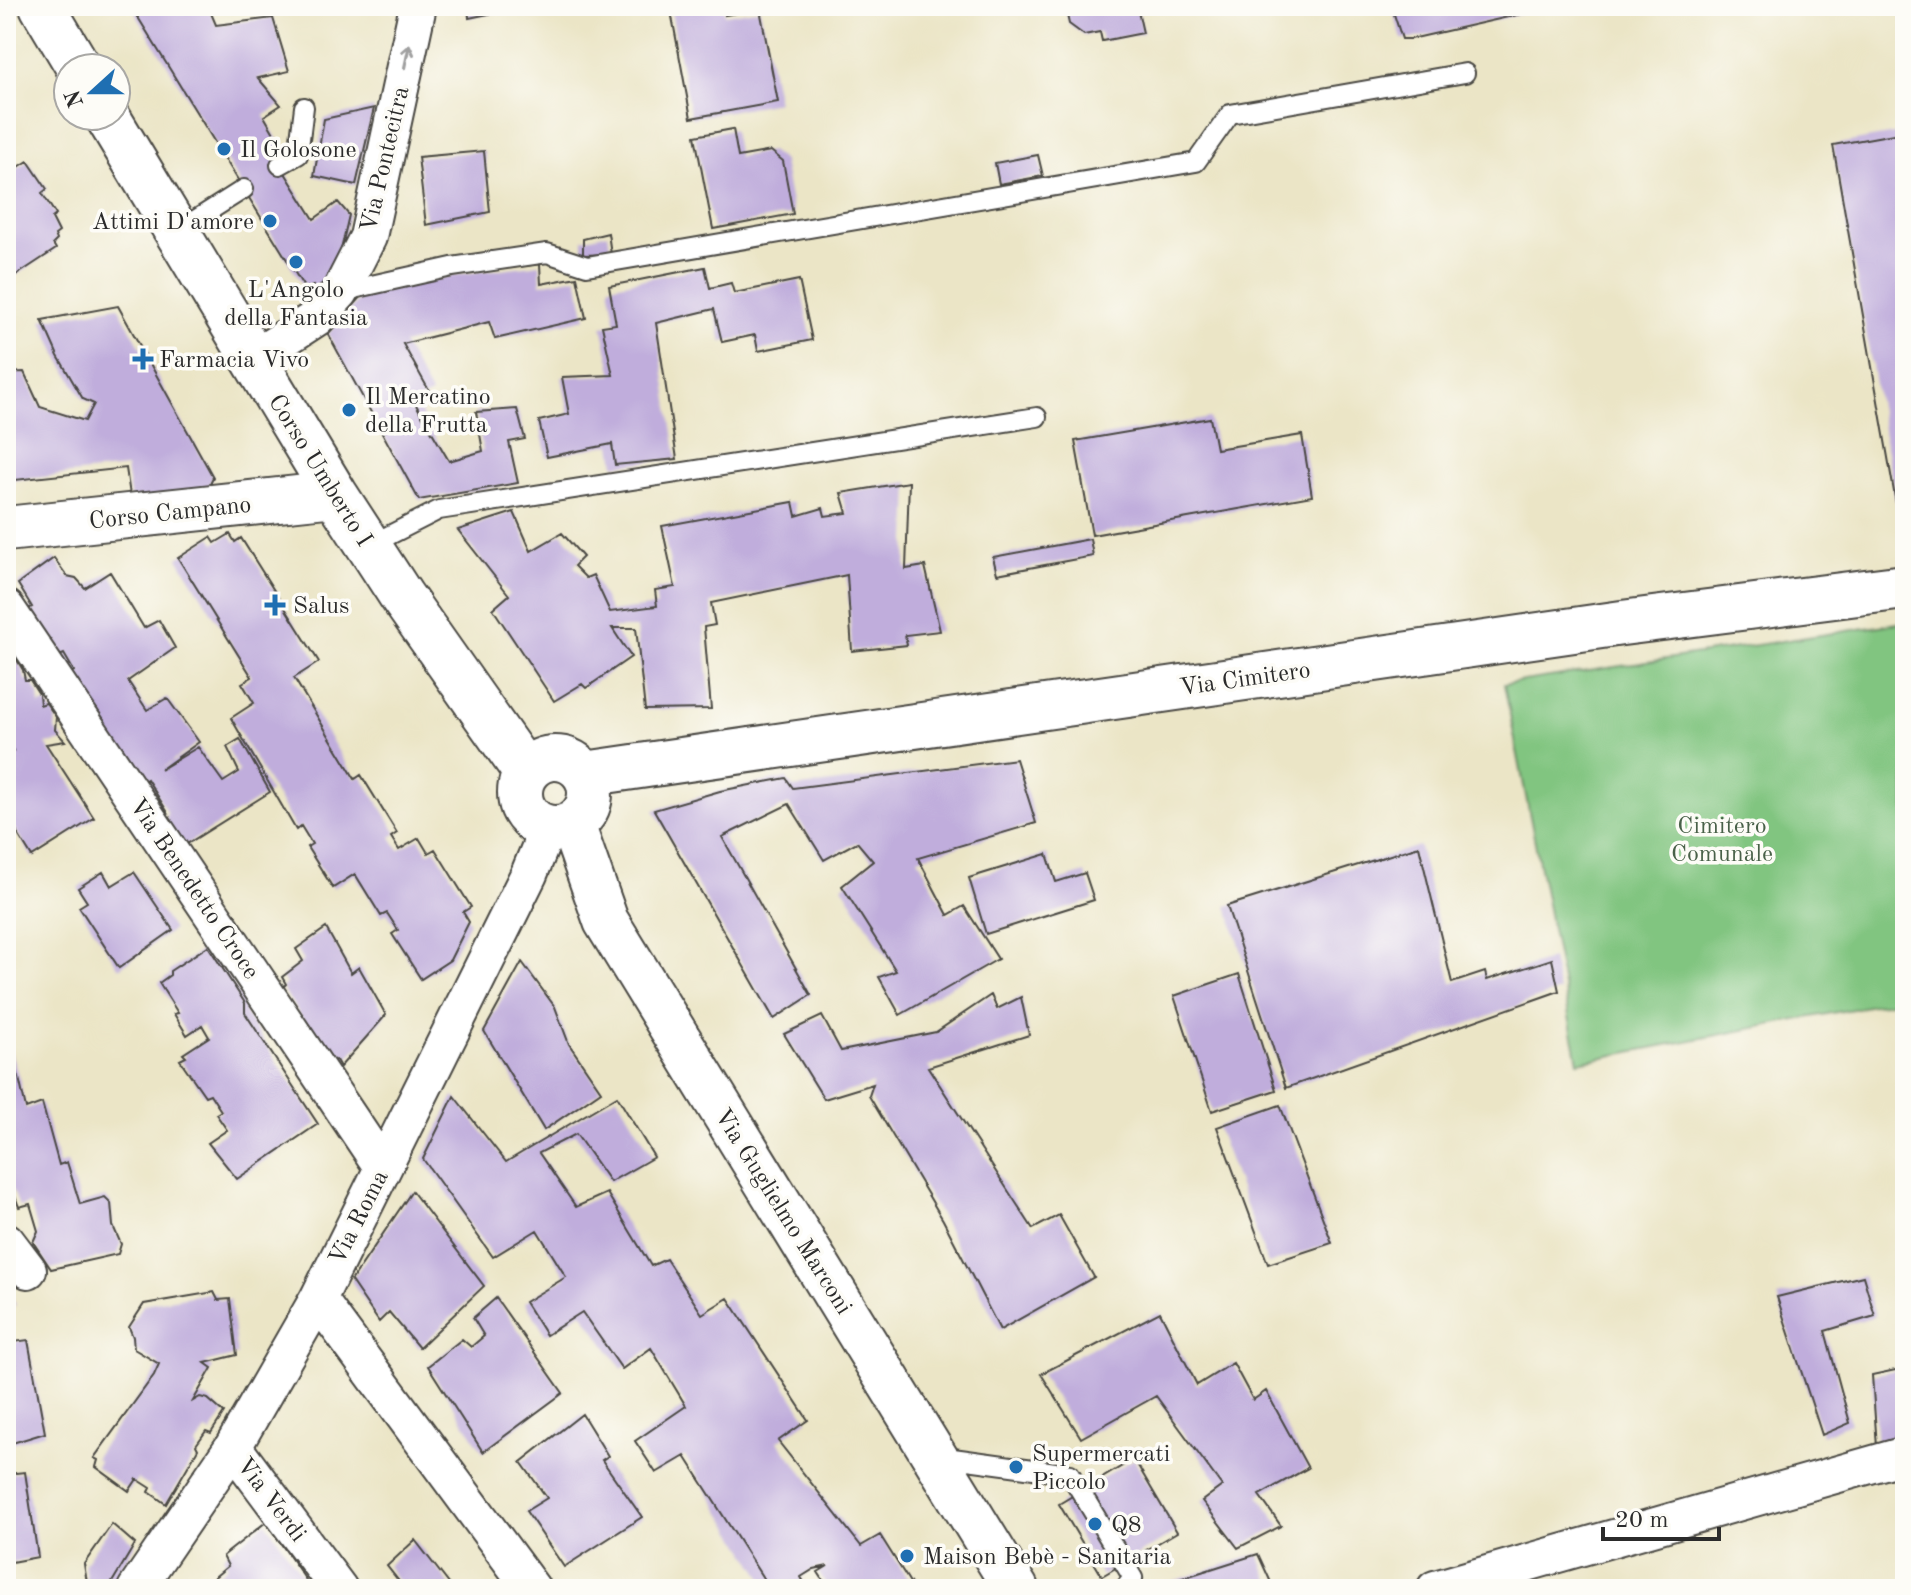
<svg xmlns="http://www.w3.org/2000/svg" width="1911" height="1595" font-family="'Old Standard TT',serif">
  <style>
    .green { fill: #81c580; stroke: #567856; stroke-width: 2 }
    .building { fill: #c0addc }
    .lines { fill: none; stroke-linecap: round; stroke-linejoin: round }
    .service-casing { stroke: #484742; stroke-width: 22 }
    .minor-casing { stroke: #484742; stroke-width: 40 }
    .tertiary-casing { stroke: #484742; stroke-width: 48 }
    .service { stroke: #fff; stroke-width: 18 }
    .minor { stroke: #fff; stroke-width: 36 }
    .tertiary { stroke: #fff; stroke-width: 44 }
    .oneway { stroke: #a0a0a0 }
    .poi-dot { fill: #1f6fb2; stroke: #fdfcf7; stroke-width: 3 }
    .labels { text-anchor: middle; stroke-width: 7; stroke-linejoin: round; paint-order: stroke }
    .poi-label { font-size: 24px; fill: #2b2b2b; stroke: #fdfcf7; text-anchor: start }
    .street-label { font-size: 24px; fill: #2b2b2b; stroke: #fdfcf7 }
    .park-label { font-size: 24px; fill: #496149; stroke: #fdfcf7 }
  </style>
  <rect width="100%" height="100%" fill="#fdfcf7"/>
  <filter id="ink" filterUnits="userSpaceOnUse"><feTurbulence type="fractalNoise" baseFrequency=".0125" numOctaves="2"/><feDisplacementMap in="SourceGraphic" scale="16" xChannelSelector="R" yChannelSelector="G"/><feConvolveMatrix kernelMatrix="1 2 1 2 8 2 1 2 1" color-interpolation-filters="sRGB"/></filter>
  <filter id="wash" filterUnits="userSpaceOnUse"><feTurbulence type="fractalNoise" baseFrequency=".006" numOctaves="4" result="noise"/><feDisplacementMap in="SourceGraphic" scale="32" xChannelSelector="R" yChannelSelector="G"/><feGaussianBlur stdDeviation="1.8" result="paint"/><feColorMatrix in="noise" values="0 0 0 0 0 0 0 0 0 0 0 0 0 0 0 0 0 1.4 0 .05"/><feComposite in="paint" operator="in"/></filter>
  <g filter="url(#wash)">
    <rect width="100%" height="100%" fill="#ebe5c6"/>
    <path class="green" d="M1905,622V999L1578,1062L1504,684Z"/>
    <g id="blocks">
      <path class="building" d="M131,6H208L216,25L273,18L289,71L258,78L281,105L264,116L286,154L280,165L314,219L338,202L349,215L341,250L318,293L313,286L305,289Z
        M468,6H521L522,7L469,18Z
        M670,6H723L725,15L760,9L778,102L691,118Z
        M1065,6H1137L1143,33L1102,41L1100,32L1084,35L1069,24Z
        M1403,6H1525L1526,13L1411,39H1402L1392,8Z
        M374,108L356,185L314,176L324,119Z
        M733,129L738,157L771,151L783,161L793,214L713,229L695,136Z
        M1905,132V543H1903L1833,145Z
        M484,151L490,212L426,225L418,157Z
        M1038,155L1043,176L999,184L995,163Z
        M28,161L47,189L42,193L56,215L52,218L59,232L55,235L57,240L53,244L56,249L6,282V175Z
        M608,233L611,254L583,255V239Z
        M540,264L541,284L577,277L586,318L495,339L489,322L403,344L431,394L415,403L449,461L483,451L476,412L517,409L525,439L509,442L518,483L419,500L328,334L363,295L462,274Z
        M705,267L710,288L731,283L734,293L799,280L812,340L758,351L755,335L722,342L714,309L656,323L677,459L615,465L612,444L547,457L539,421L569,414L562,377L613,375L602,326L616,324L609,286Z
        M118,306L213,477L202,500L132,509L126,468L6,481V373L24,372L40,407L85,421L94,404L83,399L58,356L42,320Z
        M1210,418L1216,449L1302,435L1312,496L1092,535L1075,441Z
        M909,482L906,569L925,566L940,631L905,635L907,645L852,651L847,575L711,603L715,625L704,627L711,709L645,710L636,628H612L631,657L586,688L582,684L554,701L493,609L509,595L458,530L514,512L531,551L562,533L583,557L574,566L586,578L593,575L610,612L657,606L655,590L675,587L662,526L793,502L796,516L823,508L825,516L847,513L841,493Z
        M230,534L235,542L241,538L319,662L294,678L355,779L361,775L397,833L391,837L399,850L419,838L428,853L435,849L471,907L463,912L469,922L450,960L421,979L392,934L398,930L387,913L381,916L355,874L333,888L307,847L312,844L301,826L296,830L231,718L254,703L242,683L252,677L178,558L211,537L215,543Z
        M1090,539L1093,556L997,574L993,557Z
        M54,558L67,576L76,578L85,588L110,572L144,628L159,620L175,648L128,681L147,710L167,698L199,742L160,770L198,747L223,782L239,772L227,747L240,739L270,792L182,847L166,821L167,811L147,779L141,783L102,722L105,721L96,708L92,710L70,673L74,671L64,654L57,657L26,610L32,607L18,584Z
        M14,655L23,670L25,680H30L39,694L40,705L46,703L56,717L55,730L65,741L46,744L94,818L32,857L6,815V752L15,750L6,751V656Z
        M1016,759L1036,823L918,858L948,915L964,906L998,959L900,1015L879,977L896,971L842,886L873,861L857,842L824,860L789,804L722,837L811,995L774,1019L654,810L720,791L786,778L793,788Z
        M1419,846L1452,983L1485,972L1487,980L1552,959L1559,991L1286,1088L1227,906Z
        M1047,854L1056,882L1085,873L1094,900L986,934L969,878Z
        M103,872L111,886L134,872L173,930L119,968L79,907L87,902L78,888Z
        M326,928L351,973L359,967L386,1015L340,1067L336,1060L330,1061L282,988L286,984L282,977L303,961L296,949Z
        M208,946L245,1003V1013L318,1124L237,1179L208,1143L227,1130L216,1114L221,1111L210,1094L205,1096L180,1060L186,1057L183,1054L209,1037L202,1025L187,1035L174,1014L178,1013L159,983L170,975V971Z
        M522,962L555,1007L569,1044L601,1091L544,1130L484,1031Z
        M1239,974L1276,1090L1212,1111L1174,996Z
        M991,995L997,1009L1021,997L1029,1035L928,1067L1033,1229L1059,1215L1094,1277L1000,1330L943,1220L869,1096L873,1084L824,1099L784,1034L822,1016L841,1051L936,1032Z
        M6,1037L19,1078L26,1109L42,1103L59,1165L67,1162L80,1204L105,1197L111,1203L113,1226L121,1244L118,1254L51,1269L33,1242L38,1231L30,1204L19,1207L6,1172Z
        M454,1096L506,1162L617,1096L654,1157L610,1182L576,1134L539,1153L576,1207L607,1193L651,1266L666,1259L702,1314L728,1298L808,1420L778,1441L861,1546L880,1535L914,1589H829L818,1572L828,1566L814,1569L801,1577L808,1589H770L685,1456L656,1473L635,1441L686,1406L651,1348L622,1369L582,1312L546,1335L525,1302L566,1277L537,1230L493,1257L423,1159Z
        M1280,1105L1332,1243L1268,1264L1217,1127Z
        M412,1191L484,1286L419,1348L389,1312L379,1322L351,1281Z
        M1863,1276L1875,1316L1825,1331L1850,1423L1822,1435L1777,1297Z
        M6,1290L16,1305L6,1307Z
        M214,1292L218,1300L230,1299L237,1355L205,1363L212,1368L193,1401L200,1397L208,1399L224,1413L211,1433L206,1431L196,1445L198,1449L166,1504L149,1492L151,1488L137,1479L129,1491L96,1467L98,1460L94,1458L154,1375L159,1364L134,1349L133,1337L129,1327L144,1304Z
        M496,1298L563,1393L483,1452L428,1366L462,1339L471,1347L484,1336L473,1318Z
        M1160,1312L1197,1385L1233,1363L1253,1400L1266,1391L1308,1468L1259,1495L1281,1526L1238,1548L1202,1501L1222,1486L1156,1396L1081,1438L1041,1374Z
        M28,1340L45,1433L6,1445V1343Z
        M1905,1368V1442L1877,1447L1872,1375Z
        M582,1414L608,1456L602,1460L642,1517L564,1567L526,1511L547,1498L521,1462Z
        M1134,1459L1177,1532L1102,1576L1059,1504Z
        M25,1472L38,1557L6,1563V1474Z
        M266,1522L312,1589H200L228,1566L223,1556Z
        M112,1524L135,1544L108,1589H88L84,1564Z
        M415,1540L453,1589H405L387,1566Z
        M1258,1554L1274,1589H1169L1167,1583Z"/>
    </g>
  </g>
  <g filter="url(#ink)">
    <use href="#blocks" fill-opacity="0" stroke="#484742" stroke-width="2"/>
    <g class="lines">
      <g class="service-casing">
        <path id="service" d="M280,165L298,155L304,107
          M176,232L244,189
          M340,292L452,267L547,253L587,266L1196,162L1230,114L1465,73
          M368,546L439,510L1037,417
          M938,1456L1070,1474L1133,1578L1124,1589"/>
      </g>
      <g class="minor-casing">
        <path id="minor" d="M253,359L316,318L340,292L368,237L418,6
          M6,608L383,1168
          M6,1241L28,1270
          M318,1299L532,1589
          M233,1447L339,1589
          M136,1589L233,1447L318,1299L529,874L548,828
          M1435,1589L1905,1455"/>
      </g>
      <g class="tertiary-casing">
        <path id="tertiary" d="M42,6L79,68
          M107,116L335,494L402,597L526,773
          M6,529L335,494
          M520 793a35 35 0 1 1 70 0a35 35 0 1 1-70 0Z
          M585,774L1622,623L1905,587
          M572,824L606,921L1016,1589"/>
      </g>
      <use href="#service" class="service"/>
      <use href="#minor" class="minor"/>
      <use href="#tertiary" class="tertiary"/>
    </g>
    <defs><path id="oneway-shaft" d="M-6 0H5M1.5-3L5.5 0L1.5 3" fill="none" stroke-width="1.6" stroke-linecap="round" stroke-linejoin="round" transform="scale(2)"/></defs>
    <use class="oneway" href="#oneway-shaft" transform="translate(407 56) rotate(-78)"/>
  </g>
  <g class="poi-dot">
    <circle cx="224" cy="149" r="8"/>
    <circle cx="270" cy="221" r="8"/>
    <circle cx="296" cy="262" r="8"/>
    <path d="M139 347h8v8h8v8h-8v8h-8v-8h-8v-8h8z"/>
    <circle cx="349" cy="410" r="8"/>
    <path d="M271 593h8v8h8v8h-8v8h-8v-8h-8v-8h8z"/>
    <circle cx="1016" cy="1467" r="8"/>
    <circle cx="1095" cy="1524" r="8"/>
    <circle cx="907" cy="1556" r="8"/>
  </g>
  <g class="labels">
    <g class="poi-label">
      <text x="240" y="157">Il Golosone</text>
      <text x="254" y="229" text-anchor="end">Attimi D'amore</text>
      <text x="296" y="297" text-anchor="middle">L'Angolo<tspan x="296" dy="28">della Fantasia</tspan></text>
      <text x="159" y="367">Farmacia Vivo</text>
      <text x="365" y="404">Il Mercatino<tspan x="365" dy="28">della Frutta</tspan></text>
      <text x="293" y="613">Salus</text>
      <text x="1032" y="1461">Supermercati<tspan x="1032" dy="28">Piccolo</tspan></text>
      <text x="1111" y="1532">Q8</text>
      <text x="923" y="1564">Maison Bebè - Sanitaria</text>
    </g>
    <g class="street-label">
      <text transform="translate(384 159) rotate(-77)" y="8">Via Pontecitra</text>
      <text transform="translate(321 470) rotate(58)" y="8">Corso Umberto I</text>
      <text transform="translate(170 512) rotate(-6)" y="8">Corso Campano</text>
      <text transform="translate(1245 678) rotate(-8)" y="8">Via Cimitero</text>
      <text transform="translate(195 888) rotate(56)" y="8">Via Benedetto Croce</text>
      <text transform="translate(784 1211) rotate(58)" y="8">Via Guglielmo Marconi</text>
      <text transform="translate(358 1217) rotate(-63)" y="8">Via Roma</text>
      <text transform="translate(272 1499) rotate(53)" y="8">Via Verdi</text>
    </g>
    <g class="park-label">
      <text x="1722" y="833">Cimitero<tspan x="1722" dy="28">Comunale</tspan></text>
    </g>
  </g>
  <rect width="1911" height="1595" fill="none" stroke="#fdfcf7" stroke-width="32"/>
  <g transform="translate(92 92) rotate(249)"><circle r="38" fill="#fdfcf7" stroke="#a9a8a5" stroke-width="2"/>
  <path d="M0-6L14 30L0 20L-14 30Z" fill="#1f6fb2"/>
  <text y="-12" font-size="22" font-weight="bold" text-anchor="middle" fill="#2b2b2b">N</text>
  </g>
  <path d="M1603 1527v12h116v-12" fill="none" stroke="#2b2b2b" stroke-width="4"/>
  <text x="1615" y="1527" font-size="24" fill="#2b2b2b" stroke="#fdfcf7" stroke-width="6" paint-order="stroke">20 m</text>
</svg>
